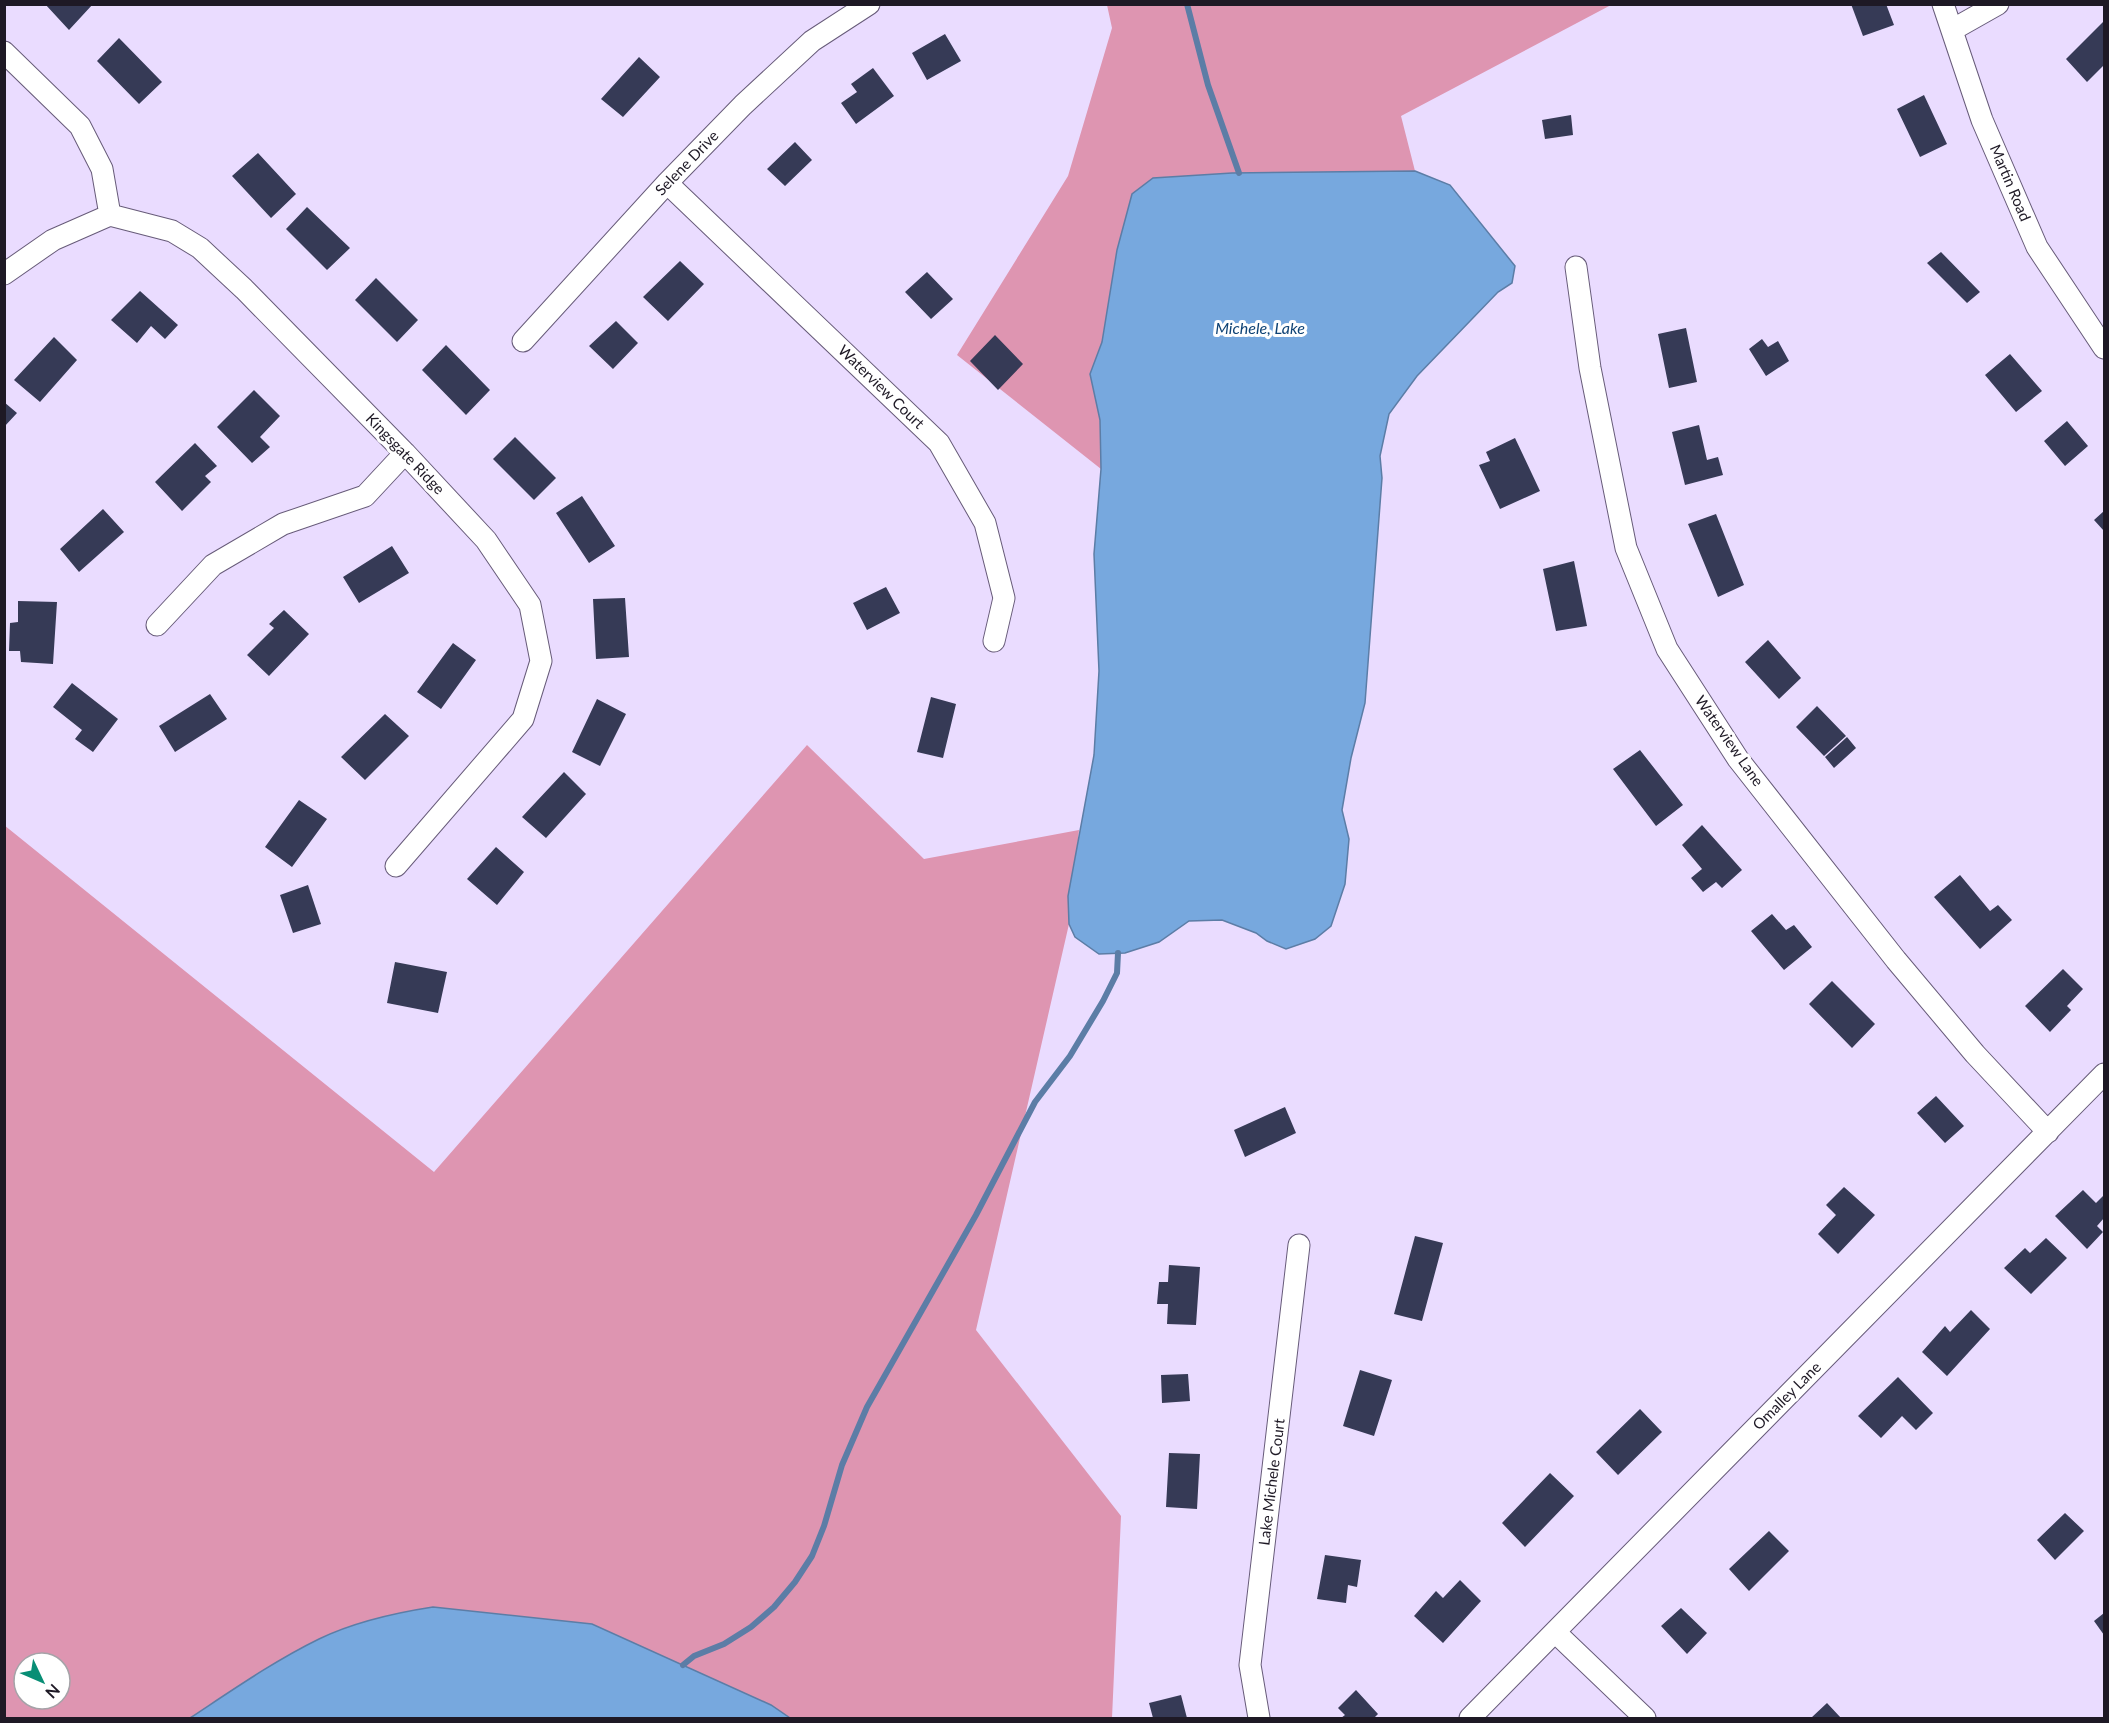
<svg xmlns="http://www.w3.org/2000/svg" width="2109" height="1723" font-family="Lato,sans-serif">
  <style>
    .forest { fill: #de95b1; fill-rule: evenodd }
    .water { fill: #77a8de; stroke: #5c7da6; stroke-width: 1.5 }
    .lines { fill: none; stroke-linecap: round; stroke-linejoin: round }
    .stream { stroke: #5c7da6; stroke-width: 6 }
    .building { fill: #363a56 }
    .minor-casing { stroke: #675b79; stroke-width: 23 }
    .minor { stroke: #fff; stroke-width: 21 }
    .labels { text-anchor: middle; stroke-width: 6; stroke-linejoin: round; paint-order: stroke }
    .street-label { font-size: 15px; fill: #1e1925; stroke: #fff }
    .water-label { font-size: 16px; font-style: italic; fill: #0f4375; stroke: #fff }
  </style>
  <rect width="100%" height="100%" fill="#eadcff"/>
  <path class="forest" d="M1107,5H1611L1401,116L1415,171L1153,178L1117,250L1102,342L1090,374L1100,420L1101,469L957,355L1068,176L1112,28Z
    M807,745L924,859L1079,830L1069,924L976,1330L1121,1516L1112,1718H5L4,825L434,1172ZM24,1663H60V1699H24Z"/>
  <path class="water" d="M1415,171L1450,185L1515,266L1512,283L1498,292L1417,376L1389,414L1380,456L1382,478L1365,703L1351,758L1342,810L1349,839L1345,884L1331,926L1315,939L1286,949L1267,941L1256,933L1222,920L1189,921L1159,942L1125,953L1099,954L1075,937L1069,924L1068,896L1094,755L1099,671L1094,554L1101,469L1100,420L1090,374L1102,342L1117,250L1132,194L1153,178L1232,173Z
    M433,1607L592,1624L771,1705L790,1718H190C231,1691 274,1661 319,1639C354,1622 394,1613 433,1607Z"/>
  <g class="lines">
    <path class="stream" d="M1187,4L1208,85L1239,173
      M683,1665L694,1656L724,1644L751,1627L774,1607L795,1582L812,1556L824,1526L842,1465L867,1407L976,1215L1035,1102L1070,1056L1103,1001L1117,973L1118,953"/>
  </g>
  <path class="building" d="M45,4H93L69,30Z
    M1851,4H1886L1894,25L1863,36Z
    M2104,21V65L2087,82L2066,59Z
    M945,34L961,61L927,80L912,53Z
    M119,38L162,82L139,104L97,61Z
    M639,57L660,77L623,117L601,99Z
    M873,68L894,96L856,124L841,103L857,92L851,84Z
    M1924,95L1947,144L1920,157L1897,109Z
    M1571,115L1573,135L1545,139L1542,120Z
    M795,142L812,160L785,186L767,169Z
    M258,153L296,194L271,218L232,176Z
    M307,207L350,248L327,270L286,229Z
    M1941,252L1980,292L1967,303L1927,263Z
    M680,261L704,284L668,321L643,297Z
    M927,272L953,299L931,319L905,292Z
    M376,278L418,320L397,342L355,300Z
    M140,291L178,325L165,339L151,326L137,343L111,320Z
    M616,321L638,343L613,369L589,346Z
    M1686,328L1697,382L1669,388L1658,334Z
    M995,335L1023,364L998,390L970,361Z
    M54,337L77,360L40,402L14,380Z
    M1762,339L1768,347L1778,341L1789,361L1766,376L1749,349Z
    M446,345L490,390L466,415L422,370Z
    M2010,354L2042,391L2016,412L1985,375Z
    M254,390L280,416L260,437L270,447L252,463L217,427Z
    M4,402L17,413L4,427Z
    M2067,421L2088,446L2065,466L2044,441Z
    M1699,425L1707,460L1718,457L1723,475L1685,485L1672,432Z
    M515,437L556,478L534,500L493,459Z
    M1515,438L1540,491L1500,509L1479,465L1490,461L1486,452Z
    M195,443L217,466L205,476L211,482L182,511L155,482Z
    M582,496L615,546L589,563L556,513Z
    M103,509L124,532L79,572L60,549Z
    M2104,511V531L2094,520Z
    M1716,514L1744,585L1718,597L1688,524Z
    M392,546L409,573L359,603L343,577Z
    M1574,561L1587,626L1556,631L1543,569Z
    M886,587L900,613L867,630L853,603Z
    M625,598L629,657L596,659L593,599Z
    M18,601L57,602L53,664L21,662L20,651H9L10,623L18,622Z
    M284,610L309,634L269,676L247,655L274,628L269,624Z
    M1768,640L1801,678L1779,699L1745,662Z
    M453,643L476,660L441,709L417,692Z
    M72,683L118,719L93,752L75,739L82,730L53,707Z
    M210,694L227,719L175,752L159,726Z
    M931,697L956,704L943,758L917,752Z
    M597,699L626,714L600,766L572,752Z
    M1817,706L1846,736L1824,756L1796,727Z
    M385,714L409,736L365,780L341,757Z
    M1847,737L1856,748L1834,768L1825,757Z
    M1640,750L1683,805L1656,826L1613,769Z
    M564,772L586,794L546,838L522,817Z
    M299,800L327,819L292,867L265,847Z
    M1702,825L1742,870L1722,888L1716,882L1703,892L1691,878L1702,869L1682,845Z
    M496,847L524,872L497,905L467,879Z
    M1960,875L1990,911L1998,905L2012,920L1980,949L1934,897Z
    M308,885L321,924L293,933L280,895Z
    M1772,914L1786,930L1794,925L1812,947L1784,970L1751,931Z
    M395,962L447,972L438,1013L387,1003Z
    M2063,969L2083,989L2067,1006L2071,1010L2050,1032L2025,1006Z
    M1832,981L1875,1024L1852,1048L1809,1004Z
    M1936,1096L1964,1126L1945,1143L1917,1113Z
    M1285,1107L1296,1133L1245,1157L1234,1130Z
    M1844,1187L1875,1215L1838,1254L1818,1234L1836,1215L1826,1205Z
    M2083,1190L2096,1203L2104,1195V1218L2097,1226L2103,1232L2087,1249L2055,1216Z
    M1415,1236L1443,1243L1422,1321L1394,1314Z
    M2046,1238L2067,1258L2031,1294L2004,1268L2025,1248L2030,1253Z
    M1169,1265L1200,1267L1196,1325L1167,1324L1168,1304H1157L1159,1282H1168Z
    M1971,1310L1990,1329L1947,1376L1922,1352L1945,1326L1950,1332Z
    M1360,1370L1392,1380L1374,1436L1343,1426Z
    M1188,1374L1190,1401L1162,1403L1161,1375Z
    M1898,1377L1933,1413L1916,1430L1902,1416L1881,1438L1858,1416Z
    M1640,1409L1662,1432L1618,1475L1596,1452Z
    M1169,1453L1200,1454L1197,1509L1166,1507Z
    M1550,1473L1574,1496L1525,1547L1502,1523Z
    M2065,1513L2084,1531L2055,1560L2037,1540Z
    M1769,1531L1789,1551L1749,1591L1729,1569Z
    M1325,1555L1361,1560L1357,1587L1348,1585L1346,1603L1317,1599Z
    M1460,1580L1481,1601L1443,1643L1414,1616L1436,1591L1443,1598Z
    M1681,1608L1707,1633L1687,1654L1661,1626Z
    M2104,1613V1635L2094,1621Z
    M1356,1690L1378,1714L1374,1718H1341L1345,1715L1338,1708Z
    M1181,1695L1187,1718H1153L1149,1703Z
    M1827,1703L1841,1718H1811Z"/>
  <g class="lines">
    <g class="minor-casing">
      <path id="minor" d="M1943,4L1982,120L2037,247L2104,348
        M1952,30L1998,4
        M4,52L80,126L102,169L110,215
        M667,183L939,443L985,523L1004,598L994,641
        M1576,267L1590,368L1626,548L1667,649L1738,759L1896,960L1975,1054L2048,1132
        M4,274L53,240L110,215L172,231L200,248L244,289L405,453L486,540L530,605L541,661L523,719L396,866
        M523,341L667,183L743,105L812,41L869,4
        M157,625L213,565L283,524L365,496L405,453
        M1555,1632L1645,1718
        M1259,1718L1250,1665L1299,1245
        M1470,1718L2104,1074"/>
    </g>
    <use href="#minor" class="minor"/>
  </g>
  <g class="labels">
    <g class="street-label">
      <text transform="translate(687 163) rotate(-46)" y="5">Selene Drive</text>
      <text transform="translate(2010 183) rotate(67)" y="5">Martin Road</text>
      <text transform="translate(881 387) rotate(44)" y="5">Waterview Court</text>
      <text transform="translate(405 454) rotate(46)" y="5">Kingsgate Ridge</text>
      <text transform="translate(1729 741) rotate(55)" y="5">Waterview Lane</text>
      <text transform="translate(1787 1396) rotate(-45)" y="5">Omalley Lane</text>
      <text transform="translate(1272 1482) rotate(-83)" y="5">Lake Michele Court</text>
    </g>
    <g class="water-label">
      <text x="1260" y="334">Michele, Lake</text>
    </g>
  </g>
  <rect width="2109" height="1723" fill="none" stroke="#1e1925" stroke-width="12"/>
  <g transform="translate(42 1681) rotate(134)"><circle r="28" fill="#ffffff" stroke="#a5a3a8" stroke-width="1.5"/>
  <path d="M0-4.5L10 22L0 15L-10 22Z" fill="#088e75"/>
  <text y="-9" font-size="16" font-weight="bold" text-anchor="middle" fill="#1e1925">N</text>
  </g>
</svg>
